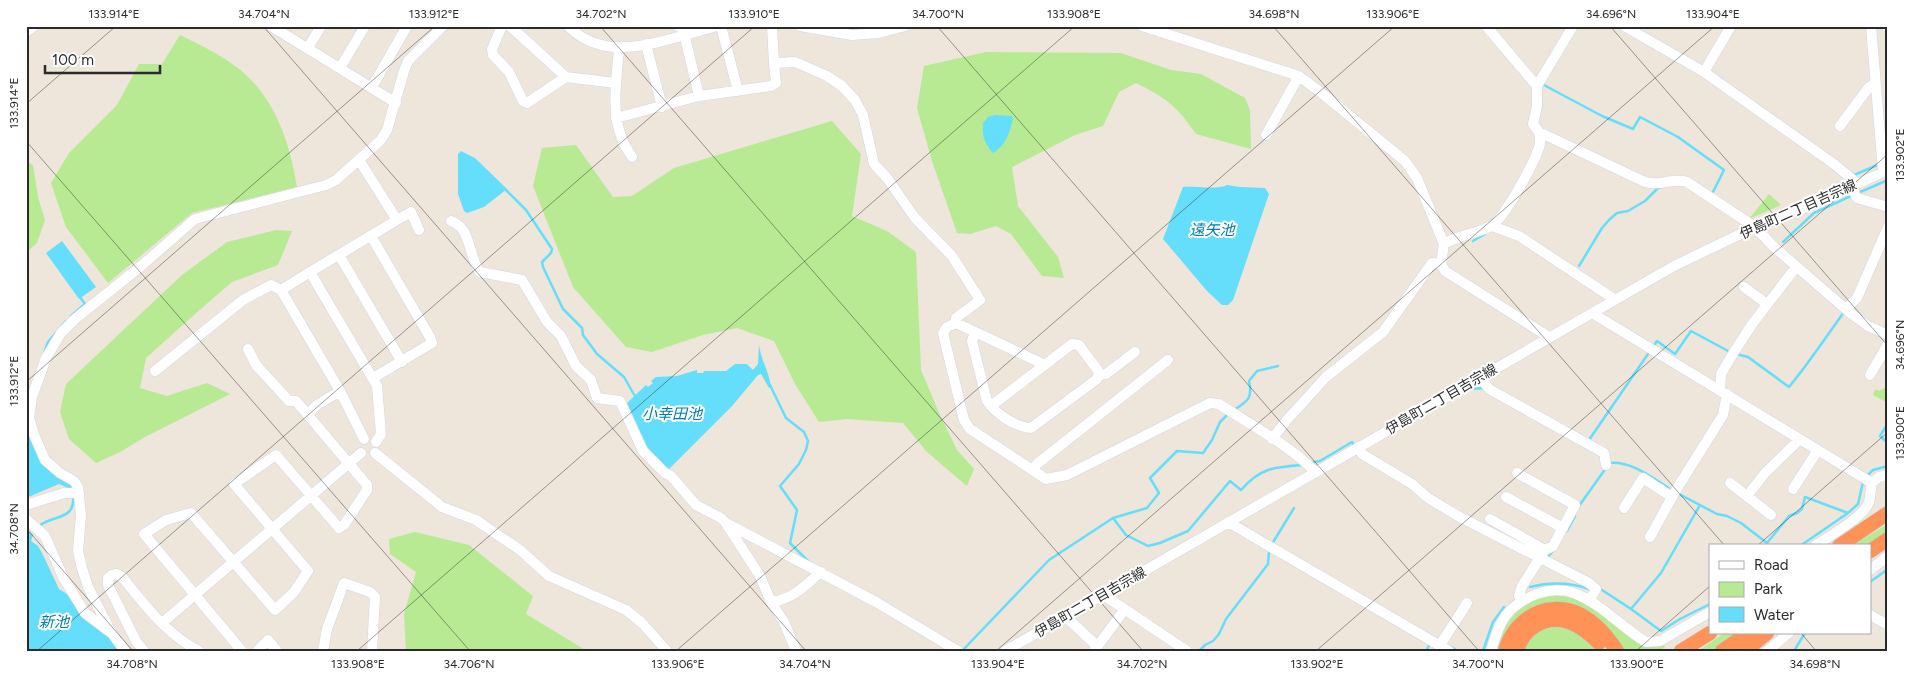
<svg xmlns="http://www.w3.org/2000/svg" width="1914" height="677" font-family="Figtree,'Noto Sans JP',sans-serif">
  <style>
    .green { fill: #b7ea93 }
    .water { fill: #64defa }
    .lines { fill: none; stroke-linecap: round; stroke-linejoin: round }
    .stream { stroke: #64defa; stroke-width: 2.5 }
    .minor-casing { stroke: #d1d6e5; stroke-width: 11 }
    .highway-casing { stroke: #c8c8c8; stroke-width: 15 }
    .minor { stroke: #fff; stroke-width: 10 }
    .highway { stroke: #ff9256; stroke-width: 14 }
    .ticks { fill: none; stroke: #2b2b2b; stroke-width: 1; stroke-opacity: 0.45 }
    .labels { text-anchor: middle; stroke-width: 4; stroke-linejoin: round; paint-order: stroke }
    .street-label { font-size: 14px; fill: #2b2b2b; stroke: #fff }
    .water-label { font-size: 15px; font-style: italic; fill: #007ca9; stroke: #fff }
    .neatline { fill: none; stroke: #2b2b2b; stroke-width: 2 }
    .ticks-label { font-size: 12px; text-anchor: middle; fill: #2b2b2b }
  </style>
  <rect width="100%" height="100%" fill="#eee5db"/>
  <path class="green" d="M180,35C196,43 213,51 228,61C272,89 289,138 297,187L192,213L108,283L66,227L51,183L69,153L117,105L139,64H162Z
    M986,52L1121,53L1171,70L1201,74L1245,98L1250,110L1251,149L1196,134C1177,106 1166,98 1136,83L1119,92L1103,126L1075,135L1012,167L1018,206L1058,257L1064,278L1042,276L1011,234L996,226L970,234L957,233L932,161L917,108L924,66Z
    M832,121L861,154L852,216L887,231L916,252L921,370L939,413L957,450L974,469L967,486L927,452L903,423L847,419L819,422L795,384L774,341L737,328L703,335L652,352L626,347L573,287L533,186L542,148L576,145L613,197L632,196L674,168Z
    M26,161L33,165L38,197L45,220L37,243L26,253Z
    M1769,194L1781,205L1749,219Z
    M276,230L292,231L278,265L232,282L195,314L146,358L140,388L167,396L207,383L230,394L145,437L120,452L96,463L69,439L60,412L66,384L182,275L227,242Z
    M1888,386V403L1873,395L1875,389L1879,391Z
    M1888,524V534L1870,546H1851Z
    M415,532L469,545L533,596L526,614L587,651H406L404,614L416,572L390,554L389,539Z
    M1559,595L1574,597L1592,607L1636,642L1645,646L1663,643L1665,647L1659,651H1622L1577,611L1500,648L1495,647C1508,616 1524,597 1559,595Z
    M1556,625C1575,629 1586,637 1599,651H1523C1532,634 1537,628 1556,625Z
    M1724,633H1740L1714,651H1698Z"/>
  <path class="water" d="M995,115L1012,116L1013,119C1010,132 1005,147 993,153C984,143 982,136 983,123L988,117Z
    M461,151L475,158L507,189L484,207L467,213L464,211L458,194V154Z
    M1227,185L1240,187L1265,188L1269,194L1233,300L1228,305H1222L1207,291L1163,239L1183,187C1195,186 1218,190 1227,185Z
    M62,241L96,287L79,299L46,253Z
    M759,345C761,360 769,371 771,387L769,388L761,374L758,375L732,406L669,469L667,468L647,447L627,403L646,385L648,387L653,383L651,381L656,377L677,376L697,370V373H703L704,371H726L735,364H747L753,370L758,364Z
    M27,433L29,434L44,462L75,486L71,489L59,484L26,498Z
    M29,531L33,535L31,541L38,546L42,553L59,589L67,594L89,623L109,637L120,651H26V535Z"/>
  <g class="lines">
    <path class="stream" d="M1542,84L1602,116L1633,129L1640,117L1678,137L1724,170L1712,194
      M1854,175L1880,164
      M506,190L526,210L552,249L551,253L542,262L543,267L563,309L582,328L583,335L597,354L624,377L636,398
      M1858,193L1888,180
      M1473,241L1485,234
      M1783,242L1814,213L1853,195
      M1579,266L1602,228L1609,220L1617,213L1628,211L1645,201L1658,188L1662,187
      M71,316L85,304L80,297
      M1653,347L1657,341L1675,354L1691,331L1730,352
      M44,353L48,342L66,321
      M1736,354L1748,357L1789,387C1809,363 1826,337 1844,312
      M770,385L786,418L804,432L808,441L806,450L799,464L780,486L797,510L790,543L809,562
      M1470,389L1485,388
      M1234,410C1248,401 1253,398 1249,381L1257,371L1278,366
      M1888,423L1880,436L1888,443
      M1587,439L1589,440L1650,351
      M1314,462L1320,461L1352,442L1353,443
      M1609,463C1631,460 1654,479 1672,490
      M1866,477L1873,470L1888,466
      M1677,493L1717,514L1727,516L1741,523L1767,543L1789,516L1797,513L1802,509L1805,497L1848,513L1858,504L1863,482
      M1579,506L1606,468
      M1113,518L1126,535L1148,546L1160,543L1188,531L1230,481L1241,490C1260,468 1274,467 1302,465
      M38,527C51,514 76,522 73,495
      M1567,531L1575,516
      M1272,544L1294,508
      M1800,546L1848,513
      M1546,559L1554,550
      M1870,582L1888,569
      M1530,587C1550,582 1569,582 1589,589
      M1599,588L1631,609L1661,573L1700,505
      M1631,609L1661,631L1680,619L1710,604
      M1451,647L1458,651
      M962,651L1049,560L1113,518L1147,508L1159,493L1150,478L1177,451L1203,453L1212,440L1220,422L1229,413
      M1199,651L1205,645L1213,641L1219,634L1226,619L1268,564L1269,552
      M1426,651L1430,644
      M1483,651L1493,622L1504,607
      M1794,651L1805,633"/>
    <g class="minor-casing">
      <path id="minor" d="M271,26L396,103
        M502,26L492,49L493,55L509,72L523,101L527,103L566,77L616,83
        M510,26L566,77
        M568,26C576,34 587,41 598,44C631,55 683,35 717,26
        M678,26L683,29L699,96
        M721,26L738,91
        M772,26L774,63L795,62L827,76L842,86L855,100L863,115L874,164L887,178L915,218L952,256L980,300L956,318V323
        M800,26L852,35L879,33L905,26
        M1142,26L1299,76L1324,95L1405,161L1417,178L1444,244L1441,264L1445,271L1549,337
        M1486,26L1537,86V106L1533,124L1539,132L1645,182C1661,187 1672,177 1687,182L1755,227L1774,247L1849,312L1868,326L1888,335
        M1624,26L1704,72L1834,164L1857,183
        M1871,26L1883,171
        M1886,26L1888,27
        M26,32L34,26
        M646,44L662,107
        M308,48L321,26
        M619,48C617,76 611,109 621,136C623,144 628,150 632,157
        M340,68L365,26
        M1704,72L1731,26
        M1537,86L1573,26
        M372,87L407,26
        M616,118L699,96L771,86L776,83L774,63
        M1840,126L1869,87L1875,84
        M1266,135L1299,76
        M359,160L397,220L310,272L377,386L381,434L376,442
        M1851,186L1857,198L1888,207
        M397,220L411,212L419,230
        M451,221C472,228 468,257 480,272L522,280L547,322L561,336L576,366L591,380L597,398L620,401L643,451L665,473L671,476L696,505L721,518L725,522L760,576L771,602L784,622L796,651
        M1492,226L1519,236L1614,299
        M371,236L431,339L432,343L373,378
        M1444,244C1458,235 1476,234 1491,226C1505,218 1536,160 1540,144C1540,140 1540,136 1539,132
        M339,255L402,362
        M1744,287L1767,304
        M281,290L340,391L364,439
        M1846,309L1857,298L1888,227
        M1592,313L1872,483
        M975,332L972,341L987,401C996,414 1015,427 1031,428L1097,379L1099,372L1079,345L1072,344L991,406
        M1042,366L1039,362L956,323L947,327L943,333L964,420L970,429L1046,479L1067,475L1210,403L1219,404C1248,423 1292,447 1315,472
        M155,371L243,300L271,285L281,290L310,272
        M1870,375L1888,344
        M1098,376L1106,374L1135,352
        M1480,377L1489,389L1604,453L1606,465
        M1720,391L1721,374L1734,352L1753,323L1796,267
        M308,414L317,405L340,391
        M1272,439L1286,421L1326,377L1383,332L1432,263L1441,264
        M1358,447L1362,454L1412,484L1428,498L1458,516L1589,583L1596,589L1589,601
        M375,453L442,507L476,520L520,550L549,576L626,610L641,622L667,651
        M1033,470L1037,464L1168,360
        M1730,483L1771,515
        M1793,489L1818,450
        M1747,496L1766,472L1800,439
        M1506,497L1563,528
        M26,505L64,493H79
        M1624,508L1643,478L1672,497
        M26,519L45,536L63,577L85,613L110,632
        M1490,519L1545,550L1553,546L1575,505L1517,473
        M1228,522L1449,651
        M726,523L876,602L958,651
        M1650,537L1676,490L1723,415L1727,394
        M1815,546C1828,537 1864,517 1869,502C1871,496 1870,489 1872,483L1879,477L1888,475
        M1870,570L1888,556
        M1105,594L1108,598L1187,651
        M1522,601L1519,596L1522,586L1543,553
        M771,602C794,599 804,586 821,572
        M1870,615L1888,625
        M1065,616L1097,646
        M162,623L361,453
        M1440,645L1467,603
        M125,651L111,632L88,587L82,568L78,551L81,515L78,487L74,481L60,473L45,460L35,437L29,418L32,397L46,358L61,333L75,319L140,267L195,219L326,185L336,180L381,140L387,130L404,71L408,61L443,26
        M144,651L136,641L108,585V578L112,575L117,574L122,577C145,605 166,634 199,651
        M242,651L144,534L166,520L191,513L275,610L294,592L308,571L234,484L276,455L339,528L344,525L367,490V485L296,401H289L256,365L248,349
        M257,651L268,640L277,651
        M323,651L327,629L344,583L370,592L375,597L372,651
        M1005,651L1674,266L1755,227L1811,205L1888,170
        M1094,651L1125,609
        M1491,651C1495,638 1498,626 1506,615C1522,596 1552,584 1576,594C1602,604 1622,628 1646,642L1660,641L1710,612
        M1767,651L1789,633"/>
    </g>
    <g class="highway-casing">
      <path id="highway" d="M1839,546L1888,513
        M1870,551L1888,539
        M1505,651C1514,618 1549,598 1581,615C1596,623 1608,637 1617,651
        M1517,651C1520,640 1525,632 1535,626C1559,611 1581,625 1599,643
        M1681,651L1710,633
        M1722,651L1748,633
        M1745,651L1767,633"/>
    </g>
    <use href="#minor" class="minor"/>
    <use href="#highway" class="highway"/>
  </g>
  <path class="ticks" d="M263,26L806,651M600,26L1143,651M937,26L1479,651M1273,26L1725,546M1610,26L1888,346M26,104L116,26M26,141L470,651M26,382L435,26M26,528L133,651M1757,546L1888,432M1801,633L1816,651M37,651L755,26M357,651L1075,26M676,651L1395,26M996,651L1715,26M1316,651L1888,154M1636,651L1710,586"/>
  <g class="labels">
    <g class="street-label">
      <text transform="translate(1798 209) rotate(-24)" y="5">伊島町二丁目吉宗線</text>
      <text transform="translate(1441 399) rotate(-30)" y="5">伊島町二丁目吉宗線</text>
      <text transform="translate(1090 602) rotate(-30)" y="5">伊島町二丁目吉宗線</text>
    </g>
    <g class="water-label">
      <text x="1212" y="235">遠矢池</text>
      <text x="672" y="419">小幸田池</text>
      <text x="54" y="627">新池</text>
    </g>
  </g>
  <rect width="1914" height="677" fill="none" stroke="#ffffff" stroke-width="55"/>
  <rect x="1709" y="544" width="162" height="90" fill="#ffffff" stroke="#aaaaaa"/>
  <rect x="1719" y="561" width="25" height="8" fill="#ffffff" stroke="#aaaaaa"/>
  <text x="1754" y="570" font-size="15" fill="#2b2b2b">Road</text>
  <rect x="1719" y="582" width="25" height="15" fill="#b7ea93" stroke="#aaaaaa"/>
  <text x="1754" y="594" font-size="15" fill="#2b2b2b">Park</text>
  <rect x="1719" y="607" width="25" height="15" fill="#64defa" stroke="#aaaaaa"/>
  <text x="1754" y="620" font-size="15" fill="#2b2b2b">Water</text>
  <path d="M45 65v8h115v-8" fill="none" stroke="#2b2b2b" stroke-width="2.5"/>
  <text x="52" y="65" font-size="15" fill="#2b2b2b" stroke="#ffffff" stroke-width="4" paint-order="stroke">100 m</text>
  <rect x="28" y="28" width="1858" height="622" class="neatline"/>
  <g class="ticks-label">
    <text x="114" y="18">133.914°E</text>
    <text x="264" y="18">34.704°N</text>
    <text x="434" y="18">133.912°E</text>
    <text x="601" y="18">34.702°N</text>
    <text x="754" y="18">133.910°E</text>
    <text x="938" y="18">34.700°N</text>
    <text x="1074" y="18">133.908°E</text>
    <text x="1274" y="18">34.698°N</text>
    <text x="1393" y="18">133.906°E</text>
    <text x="1611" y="18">34.696°N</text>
    <text x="1713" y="18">133.904°E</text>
    <text transform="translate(14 103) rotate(-90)" y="4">133.914°E</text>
    <text transform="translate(1900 155) rotate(-90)" y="4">133.902°E</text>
    <text transform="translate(1900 345) rotate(-90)" y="4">34.696°N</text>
    <text transform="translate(14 381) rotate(-90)" y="4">133.912°E</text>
    <text transform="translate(1900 433) rotate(-90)" y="4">133.900°E</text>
    <text transform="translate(14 529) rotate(-90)" y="4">34.708°N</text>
    <text x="132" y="668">34.708°N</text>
    <text x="358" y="668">133.908°E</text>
    <text x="469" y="668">34.706°N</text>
    <text x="678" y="668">133.906°E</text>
    <text x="805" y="668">34.704°N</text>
    <text x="998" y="668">133.904°E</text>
    <text x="1142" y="668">34.702°N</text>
    <text x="1317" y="668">133.902°E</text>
    <text x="1478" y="668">34.700°N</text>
    <text x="1637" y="668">133.900°E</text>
    <text x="1815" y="668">34.698°N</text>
  </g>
</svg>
